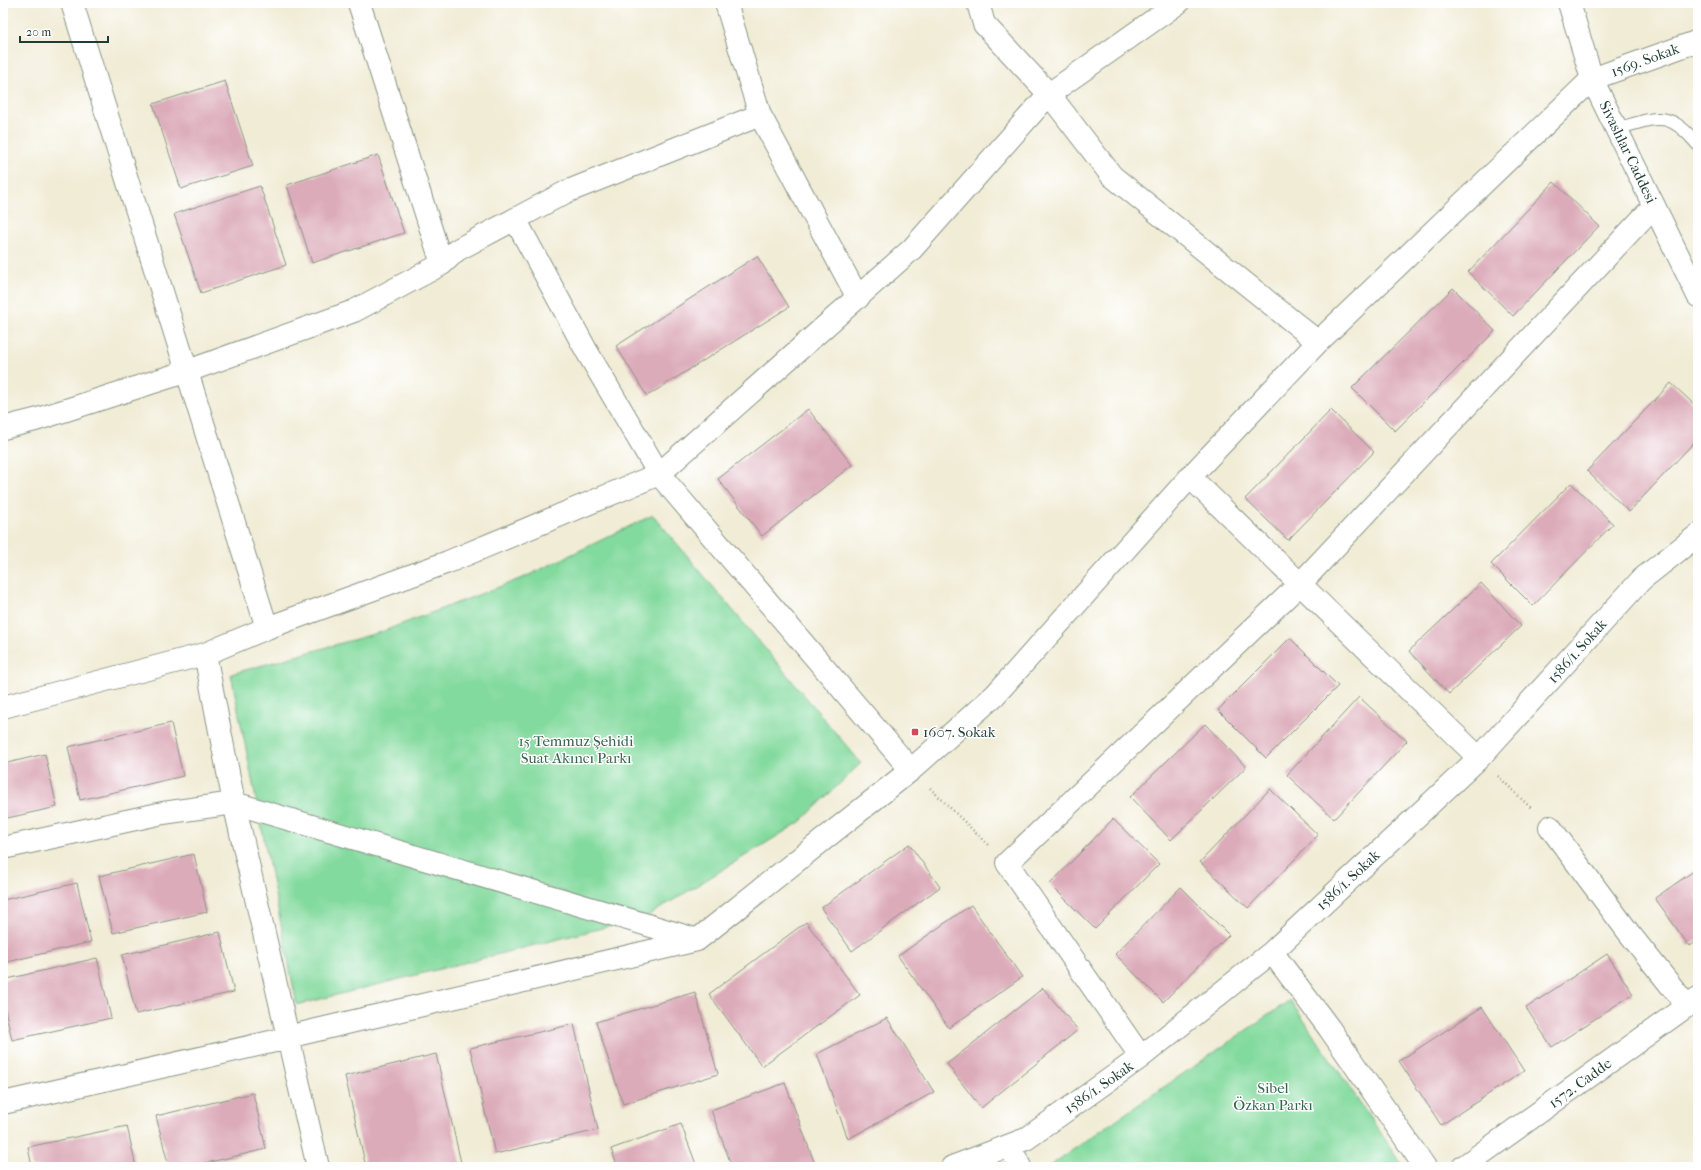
<svg xmlns="http://www.w3.org/2000/svg" width="1701" height="1170" font-family="'IM FELL French Canon',serif">
  <style>
    .green { fill: #83da9e; stroke: #518c69 }
    .building { fill: #dcabba }
    .lines { fill: none; stroke-linecap: round; stroke-linejoin: round }
    .lane-casing { stroke: #889485; stroke-width: 14 }
    .street-casing { stroke: #889485; stroke-width: 24 }
    .secondary-casing { stroke: #889485; stroke-width: 24 }
    .path { stroke: #889485; stroke-width: 2.5; stroke-dasharray: 1 3; stroke-linecap: butt }
    .lane { stroke: #fff; stroke-width: 12 }
    .street { stroke: #fff; stroke-width: 22 }
    .secondary { stroke: #fff; stroke-width: 22 }
    .poi-dot { fill: #d1495b; stroke: #fff; stroke-width: 1.5 }
    .labels { text-anchor: middle; stroke-width: 3; stroke-linejoin: round; paint-order: stroke }
    .street-label { font-size: 15px; fill: #1f3d34; stroke: #fff }
    .poi-label { font-size: 15px; fill: #1f3d34; stroke: #fff; text-anchor: start }
    .park-label { font-size: 15px; fill: #38644e; stroke: #fff }
  </style>
  <rect width="100%" height="100%" fill="#fff"/>
  <filter id="ink" filterUnits="userSpaceOnUse"><feTurbulence type="fractalNoise" baseFrequency=".025" numOctaves="2"/><feDisplacementMap in="SourceGraphic" scale="8" xChannelSelector="R" yChannelSelector="G"/><feConvolveMatrix kernelMatrix="1 2 1 2 8 2 1 2 1" color-interpolation-filters="sRGB"/></filter>
  <filter id="wash" filterUnits="userSpaceOnUse"><feTurbulence type="fractalNoise" baseFrequency=".012" numOctaves="4" result="noise"/><feDisplacementMap in="SourceGraphic" scale="16" xChannelSelector="R" yChannelSelector="G"/><feGaussianBlur stdDeviation="0.9" result="paint"/><feColorMatrix in="noise" values="0 0 0 0 0 0 0 0 0 0 0 0 0 0 0 0 0 1.4 0 .05"/><feComposite in="paint" operator="in"/></filter>
  <g filter="url(#wash)">
    <rect width="100%" height="100%" fill="#f1ecd6"/>
    <path class="green" d="M653,515L861,763L800,822L646,917L297,1005L231,674L381,632L525,577Z
      M1290,1000L1404,1167H1048Z"/>
    <g id="blocks">
      <path class="building" d="M225,81L253,166L181,189L153,104Z
        M378,155L404,233L312,263L287,185Z
        M1554,182L1599,226L1513,316L1468,272Z
        M260,186L286,265L201,293L174,214Z
        M757,256L789,307L647,396L616,346Z
        M1453,288L1495,331L1395,431L1352,388Z
        M1671,383L1697,407L1698,438L1629,512L1587,471Z
        M808,409L852,465L762,536L718,479Z
        M1331,410L1374,452L1288,540L1245,499Z
        M1571,483L1613,524L1533,606L1491,564Z
        M1481,583L1521,626L1449,694L1409,651Z
        M1290,638L1338,686L1266,758L1218,710Z
        M1359,697L1407,741L1334,819L1287,775Z
        M171,723L183,776L80,800L68,747Z
        M1205,724L1246,767L1171,840L1130,797Z
        M45,754L57,807L3,819V764Z
        M1270,789L1318,835L1248,908L1200,862Z
        M1113,819L1159,864L1095,929L1050,884Z
        M909,844L940,887L852,951L821,908Z
        M194,854L207,912L113,933L99,876Z
        M1698,868V940L1689,946L1655,898Z
        M77,883L91,942L3,963V900Z
        M1181,887L1229,935L1163,1002L1115,954Z
        M971,905L1022,977L949,1028L898,956Z
        M806,922L860,995L762,1066L709,994Z
        M220,932L234,992L136,1014L122,955Z
        M1607,954L1633,994L1552,1047L1526,1008Z
        M97,958L111,1018L12,1040L3,1000V980Z
        M1043,988L1078,1030L981,1108L947,1064Z
        M695,992L718,1074L623,1104L596,1022Z
        M1482,1007L1524,1071L1441,1125L1399,1061Z
        M887,1018L934,1092L848,1139L817,1054Z
        M574,1024L598,1130L495,1154L470,1048Z
        M436,1054L462,1167H366L345,1076Z
        M785,1083L816,1167H732L711,1110Z
        M253,1093L266,1149L189,1167H169L156,1116Z
        M681,1124L697,1167H618L611,1149Z
        M127,1126L136,1167H32L28,1147Z"/>
    </g>
  </g>
  <g filter="url(#ink)">
    <use href="#blocks" fill-opacity="0" stroke="#889485" stroke-width="1"/>
    <g class="lines">
      <g class="lane-casing">
        <path id="lane" d="M1617,129C1657,117 1668,109 1698,145"/>
      </g>
      <g class="street-casing">
        <path id="street" d="M72,3L267,628
          M359,3L442,264
          M726,3L760,115L858,298
          M978,3L984,24L1049,94L1112,176L1318,342
          M515,219L586,350L659,474L911,770
          M3,428L35,420L188,371L354,311L442,264L457,250L566,192L760,115
          M1190,477L1479,758
          M205,654L234,803L318,1167
          M3,707L205,654L267,628L448,562L659,474L912,249L1049,94L1178,3
          M1550,827L1629,933L1687,1006
          M3,848L163,813L234,803L695,939
          M1272,952L1329,1028L1425,1167
          M1141,1057L1007,863L1300,584L1654,206
          M3,1103L288,1038L300,1034L697,940L911,770L995,695L1190,477L1318,342L1592,79L1698,41
          M1010,1146L1020,1167
          M952,1167L1026,1139L1141,1057L1272,952L1479,758L1642,579L1698,535"/>
      </g>
      <g class="secondary-casing">
        <path id="secondary" d="M1569,3L1592,79L1698,296
          M1463,1167L1698,998"/>
      </g>
      <path class="path" d="M1498,776L1532,809
        M930,788L988,845"/>
      <use href="#lane" class="lane"/>
      <use href="#street" class="street"/>
      <use href="#secondary" class="secondary"/>
    </g>
  </g>
  <rect class="poi-dot" x="911" y="728" width="8" height="8" rx="2"/>
  <g class="labels">
    <g class="street-label">
      <text transform="translate(1645 60) rotate(-20)" y="5">1569. Sokak</text>
      <text transform="translate(1628 152) rotate(64)" y="5">Sivaslılar Caddesi</text>
      <text transform="translate(1577 651) rotate(-48)" y="5">1586/1. Sokak</text>
      <text transform="translate(1348 880) rotate(-43)" y="5">1586/1. Sokak</text>
      <text transform="translate(1580 1083) rotate(-36)" y="5">1572. Cadde</text>
      <text transform="translate(1099 1087) rotate(-35)" y="5">1586/1. Sokak</text>
    </g>
    <g class="poi-label">
      <text x="923" y="737">1607. Sokak</text>
    </g>
    <g class="park-label">
      <text x="576" y="746">15 Temmuz Şehidi<tspan x="576" dy="17">Suat Akıncı Parkı</tspan></text>
      <text x="1273" y="1093">Sibel<tspan x="1273" dy="17">Özkan Parkı</tspan></text>
    </g>
  </g>
  <rect width="1701" height="1170" fill="none" stroke="#fff" stroke-width="16"/>
  <path d="M20 36v6h88v-6" fill="none" stroke="#1f3d34" stroke-width="2"/>
  <text x="26" y="36" font-size="12" fill="#1f3d34" stroke="#ffffff" stroke-width="3" paint-order="stroke">20 m</text>
</svg>
